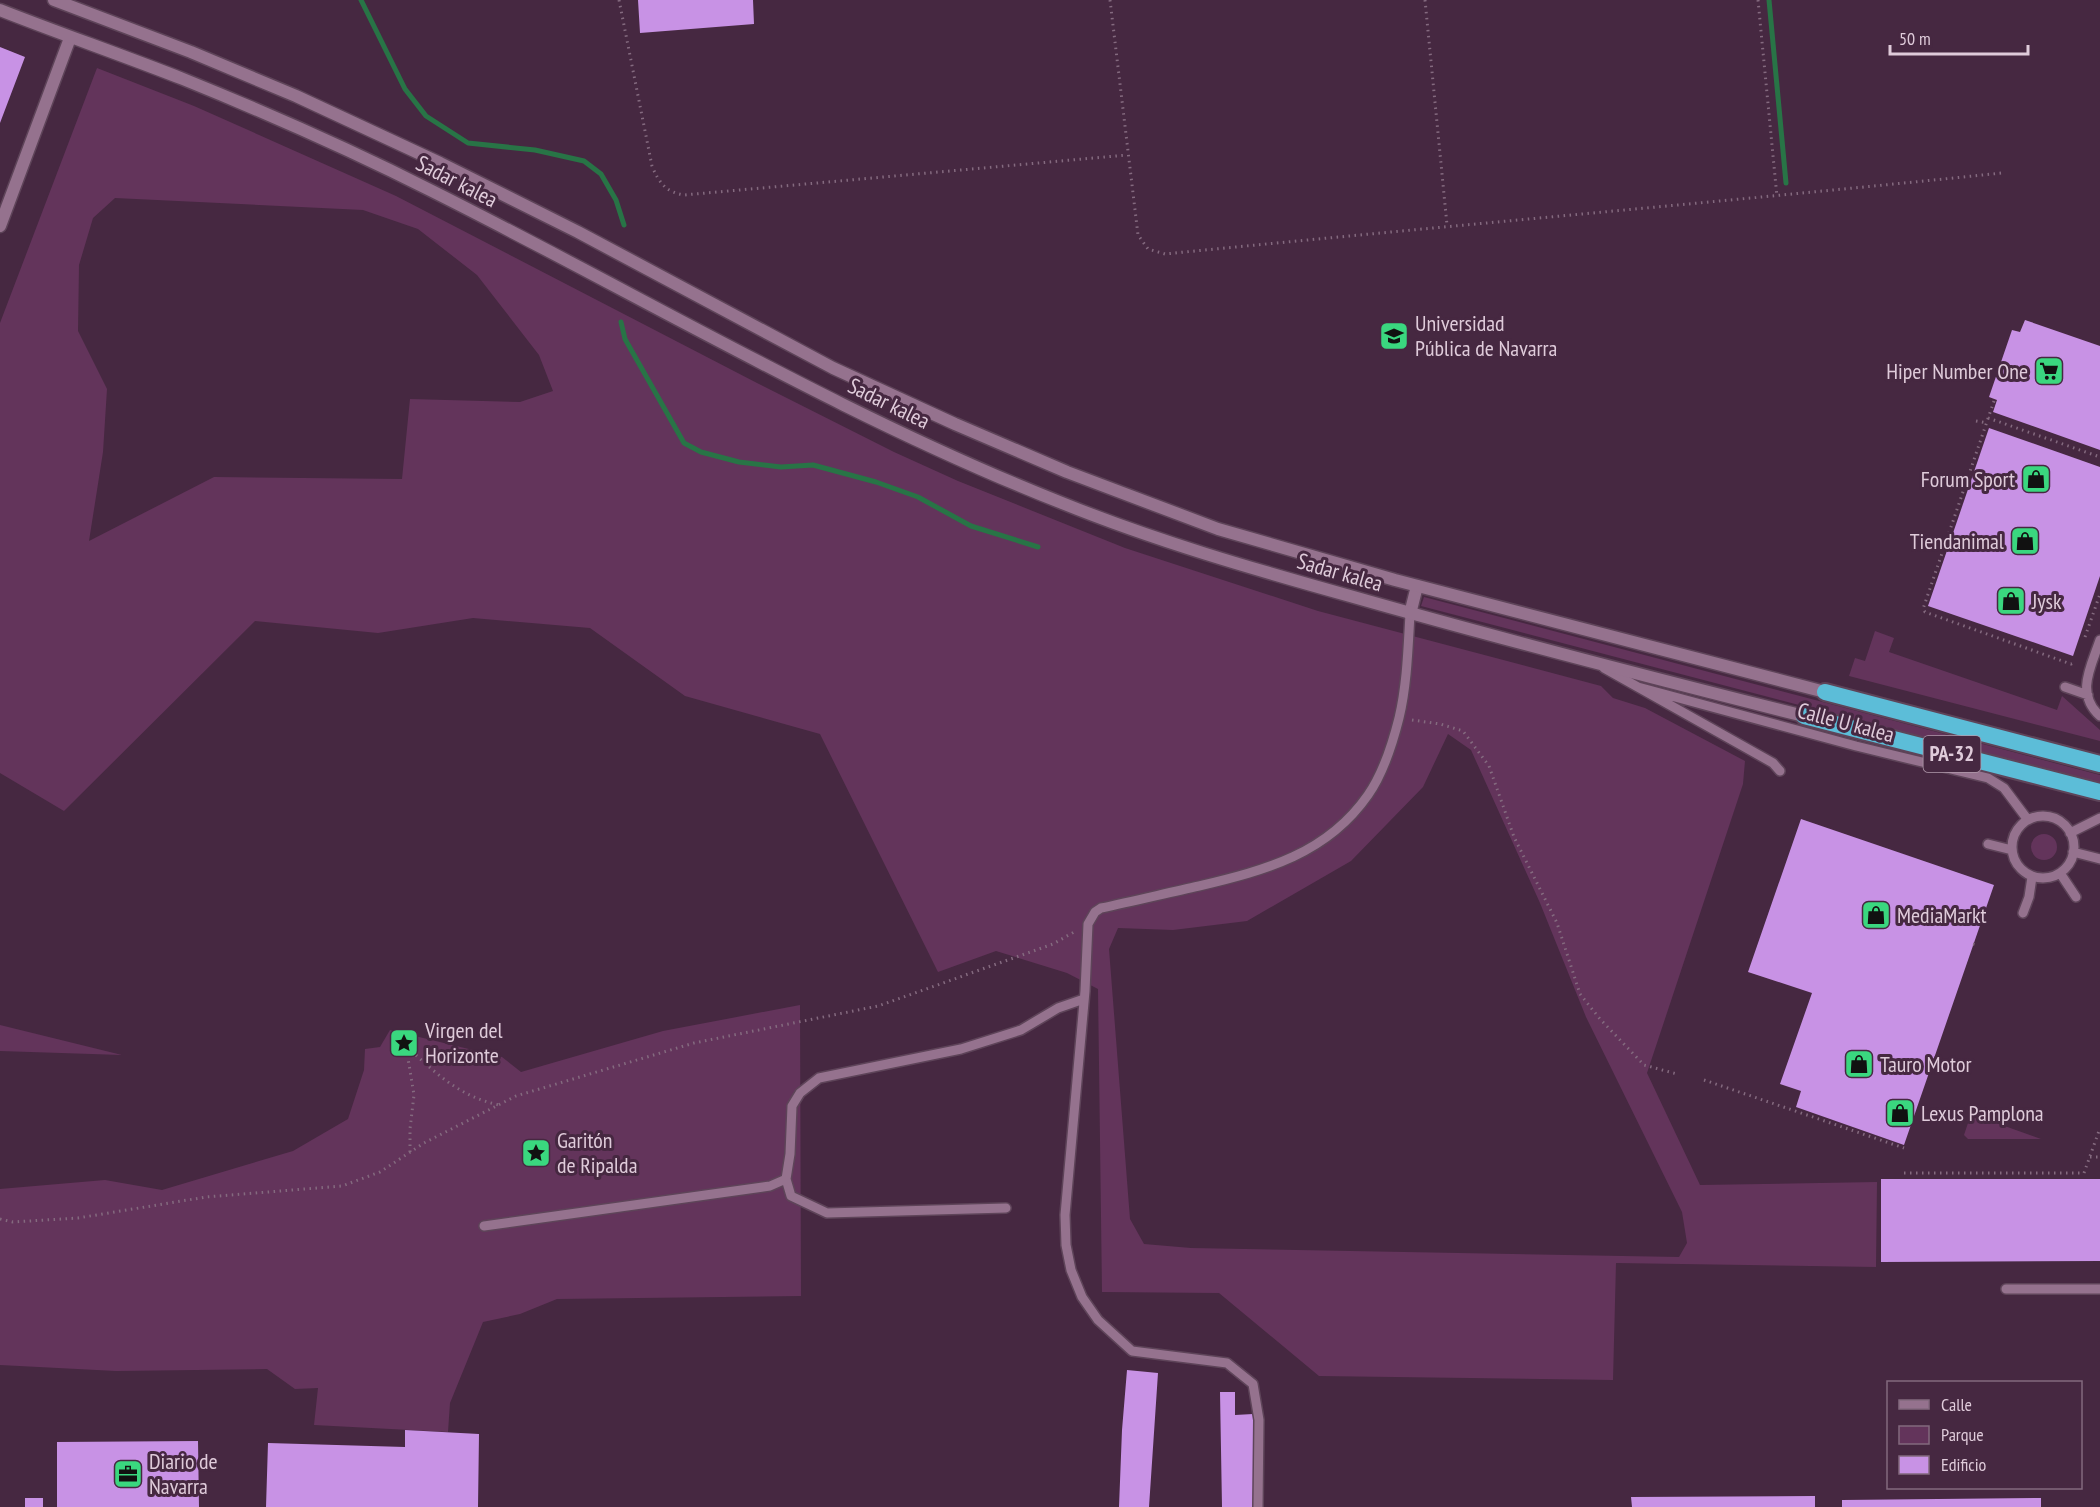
<svg xmlns="http://www.w3.org/2000/svg" width="2100" height="1507" font-family="'PT Sans Narrow',sans-serif">
  <style>
    .green { fill: #63345b; fill-rule: evenodd }
    .lines { fill: none; stroke-linecap: round; stroke-linejoin: round }
    .stream { stroke: #287446; stroke-width: 5 }
    .building { fill: #c892e5 }
    .service-casing { stroke: #5e4459; stroke-width: 12 }
    .minor-casing { stroke: #5e4459; stroke-width: 15 }
    .tertiary-casing { stroke: #5e4459; stroke-width: 15 }
    .trunk-casing { stroke: #5e4459; stroke-width: 20 }
    .path { stroke: #846a7f; stroke-width: 3; stroke-dasharray: 1.5 4.5; stroke-linecap: butt }
    .service { stroke: #95728e; stroke-width: 9 }
    .minor { stroke: #95728e; stroke-width: 12 }
    .tertiary { stroke: #95728e; stroke-width: 12 }
    .trunk { stroke: #5cbdd8; stroke-width: 16 }
    .labels { text-anchor: middle; stroke-width: 6; stroke-linejoin: round; paint-order: stroke }
    .shield { fill: #462841; stroke: #b19aac; stroke-width: 1.5 }
    .shield-label { font-size: 21px; font-weight: bold; fill: #dfcbda }
    .street-label { font-size: 22px; fill: #dfcbda; stroke: #462841 }
    .poi-label { font-size: 22px; fill: #dfcbda; stroke: #462841; text-anchor: start }
  </style>
  <rect width="100%" height="100%" fill="#462841"/>
  <path class="green" d="M97,68L194,106L396,196L757,383L894,452L958,481L1125,548L1318,611L1601,686L1613,698L1645,708L1745,761L1743,784L1647,1073L1700,1185L1877,1182L1876,1267L1616,1263L1613,1380L1319,1376L1219,1293L1102,1292L1098,989L1067,973L996,951L938,972L820,734L685,696L590,628L473,618L378,633L255,621L64,811L0,773V323ZM115,198L363,210L418,229L477,275L539,355L553,391L520,402L410,399L402,479L214,477L89,541L103,452L107,389L78,331L79,265L93,218ZM1448,734L1471,750L1540,903L1586,1017L1682,1212L1687,1243L1679,1257L1191,1248L1144,1244L1130,1219L1109,949L1118,928L1173,930L1247,921L1351,861L1423,787Z
    M1424,597L2100,775V784L1421,606Z
    M1875,631L1894,638L1889,652L2057,710L2062,696L2100,730V741L1849,676L1855,658L1865,661Z
    M2031 847a13 13 0 1 1 26 0a13 13 0 1 1-26 0Z
    M800,1005L801,1296L557,1299L520,1314L483,1322L450,1403L448,1432L314,1425L318,1388L295,1389L267,1369L116,1371L0,1365V1189L105,1180L162,1190L293,1151L348,1119L364,1070L365,1049L380,1047L390,1030L502,1057L521,1072L663,1031Z
    M0,1025L122,1055L0,1051Z
    M1971,1114L2041,1139H1968L1964,1135Z"/>
  <g class="lines">
    <path class="stream" d="M361,0L405,89L426,116L468,143L535,150L584,161L601,174L616,200L624,225
      M1769,0L1786,183
      M621,322L625,339L684,443L701,452L739,462L781,467L813,465L876,482L918,497L971,526L1038,547"/>
  </g>
  <path class="building" d="M638,0H753L754,24L640,33Z
    M0,47L25,57L0,123Z
    M2025,320L2100,346V450L1993,412L1997,400L1989,397L2012,330L2020,332Z
    M1989,428L2100,467V576L2073,656L1928,606Z
    M1801,819L1994,885L1904,1145L1796,1107L1801,1091L1780,1084L1812,993L1748,972Z
    M1881,1179H2100V1261L1881,1262Z
    M1127,1370L1158,1373L1149,1507H1119L1122,1430Z
    M1220,1392H1235V1415L1253,1414L1255,1507H1222Z
    M405,1430L479,1434L478,1507H266L268,1443L405,1447Z
    M198,1441L199,1507H57V1442Z
    M1815,1496V1507H1632L1631,1497Z
    M25,1498H43V1507H25Z
    M2041,1498V1507H1842V1500Z"/>
  <g class="lines">
    <g class="service-casing">
      <path id="service" d="M2100,640C2091,667 2075,693 2100,716
        M1604,668L1773,763L1780,771
        M1638,687L1856,746L1988,778L2004,788L2028,820
        M2065,687L2088,695
        M2012 847a31 31 0 1 1 62 0a31 31 0 1 1-62 0Z
        M2070,833L2100,818
        M1988,844L2012,850
        M2073,852L2100,859
        M2060,873L2076,897
        M2023,913L2029,897L2032,877
        M786,1179L791,1196L827,1213L1006,1208
        M484,1226L770,1186L786,1179L790,1154L792,1106L800,1093L819,1078L961,1049L1021,1030L1058,1008L1084,999
        M2006,1289H2100
        M1258,1507L1259,1420L1253,1384L1227,1363L1132,1351L1098,1320L1082,1297L1071,1270L1066,1245L1065,1215L1085,991L1088,924L1095,912L1101,908C1134,901 1167,893 1199,886C1266,870 1327,854 1368,795C1382,775 1393,742 1399,718C1407,685 1408,648 1410,614"/>
    </g>
    <g class="minor-casing">
      <path id="minor" d="M0,226L70,38
        M1410,614L1417,586"/>
    </g>
    <g class="tertiary-casing">
      <path id="tertiary" d="M54,0L191,52L296,96L440,163L578,232L833,368L955,424L1067,472L1218,529L1395,580L1825,692
        M0,10C61,34 122,55 183,79C267,113 351,150 432,191C642,296 844,417 1062,503C1156,541 1253,569 1350,596C1501,639 1652,678 1804,716"/>
    </g>
    <g class="trunk-casing">
      <path id="trunk" d="M1825,692L2100,764
        M1804,716L2100,792"/>
    </g>
    <path class="path" d="M619,0L652,166C659,183 666,192 684,195L1127,155
      M1110,0L1138,235L1148,249L1165,254C1444,226 1723,202 2002,173
      M1425,0L1447,225
      M1758,0L1777,197
      M1994,401L1923,609L1925,612L2071,664L2076,662
      M1988,418L2100,457
      M1976,421L1987,423
      M2085,637L2100,594
      M1412,720L1440,724L1463,731L1489,766L1514,837L1557,923L1580,994L1600,1019L1644,1065L1677,1074
      M1973,944L1977,945
      M1704,1080L1904,1148
      M410,1152V1129L414,1095L406,1046C436,1073 458,1096 499,1105
      M2090,1157H2100
      M1904,1173H2084L2100,1128
      M0,1219L13,1222L78,1218L206,1197L342,1186L380,1172L424,1143L516,1096L694,1043L878,1006L1053,944L1074,932"/>
    <use href="#service" class="service"/>
    <use href="#minor" class="minor"/>
    <use href="#tertiary" class="tertiary"/>
    <use href="#trunk" class="trunk"/>
  </g>
  <defs>
    <g id="university-square" transform="scale(1.5)"><rect x="-9" y="-9" width="18" height="18" rx="4" fill="#3ad77f" stroke="#462841"/><path d="M0-5L7-2L0 1L-7-2ZM-4 1L0 2.5L4 1V4Q0 6-4 4Z" fill="#111"/></g>
    <g id="supermarket-square" transform="scale(1.5)"><rect x="-9" y="-9" width="18" height="18" rx="4" fill="#3ad77f" stroke="#462841"/><path d="M-6-5.5h2.5l.6 2H6L4.5 2H-2.5L-4.4-4H-6ZM-1.5 3.2a1.3 1.3 0 1 0 .1 0ZM3 3.2a1.3 1.3 0 1 0 .1 0Z" fill="#111"/></g>
    <g id="shop-square" transform="scale(1.5)"><rect x="-9" y="-9" width="18" height="18" rx="4" fill="#3ad77f" stroke="#462841"/><path d="M-5-2.5h2.3a2.7 3.5 0 0 1 5.4 0H5L5.5 6h-11ZM-1.5-2.5h3a1.5 2.3 0 0 0-3 0Z" fill="#111"/></g>
    <g id="sight-square" transform="scale(1.5)"><rect x="-9" y="-9" width="18" height="18" rx="4" fill="#3ad77f" stroke="#462841"/><path d="M0-6L1.8-2.2L6-1.7L2.9 1.2L3.7 5.4L0 3.3L-3.7 5.4L-2.9 1.2L-6-1.7L-1.8-2.2Z" fill="#111"/></g>
    <g id="office-square" transform="scale(1.5)"><rect x="-9" y="-9" width="18" height="18" rx="4" fill="#3ad77f" stroke="#462841"/><path d="M-6-3h4V-5.5h4V-3h4V5H-6ZM-1-4.5V-3h2v-1.5ZM-6 0V1H6V0Z" fill="#111"/></g>
  </defs>
  <g fill-rule="evenodd">
    <use href="#university-square" x="1394" y="336"/>
    <use href="#supermarket-square" x="2049" y="371"/>
    <use href="#shop-square" x="2036" y="479"/>
    <use href="#shop-square" x="2025" y="541"/>
    <use href="#shop-square" x="2011" y="601"/>
    <use href="#shop-square" x="1876" y="915"/>
    <use href="#sight-square" x="404" y="1043"/>
    <use href="#shop-square" x="1859" y="1064"/>
    <use href="#shop-square" x="1900" y="1113"/>
    <use href="#sight-square" x="536" y="1153"/>
    <use href="#office-square" x="128" y="1474"/>
  </g>
  <g class="labels">
    <rect class="shield" x="1923.5" y="736" width="57" height="36" rx="4.5"/>
    <g class="shield-label">
      <text x="1952" y="761">PA-32</text>
    </g>
    <g class="street-label">
      <text transform="translate(457 181) rotate(27)" y="8">Sadar kalea</text>
      <text transform="translate(889 403) rotate(26)" y="8">Sadar kalea</text>
      <text transform="translate(1340 572) rotate(16)" y="8">Sadar kalea</text>
      <text transform="translate(1846 722) rotate(15)" y="8">Calle U kalea</text>
    </g>
    <g class="poi-label">
      <text x="1415" y="331">Universidad<tspan x="1415" dy="25">Pública de Navarra</tspan></text>
      <text x="2028" y="379" text-anchor="end">Hiper Number One</text>
      <text x="2015" y="487" text-anchor="end">Forum Sport</text>
      <text x="2004" y="549" text-anchor="end">Tiendanimal</text>
      <text x="2032" y="609">Jysk</text>
      <text x="1897" y="923">MediaMarkt</text>
      <text x="425" y="1038">Virgen del<tspan x="425" dy="25">Horizonte</tspan></text>
      <text x="1880" y="1072">Tauro Motor</text>
      <text x="1921" y="1121">Lexus Pamplona</text>
      <text x="557" y="1148">Garitón<tspan x="557" dy="25">de Ripalda</tspan></text>
      <text x="149" y="1469">Diario de<tspan x="149" dy="25">Navarra</tspan></text>
    </g>
  </g>
  <rect x="1887" y="1381" width="195" height="108" fill="#462841" stroke="#83697e" stroke-width="1.5"/>
  <rect x="1899" y="1400" width="30" height="9" fill="#95728e" stroke="#83697e" stroke-width="1.5"/>
  <text x="1941" y="1411" font-size="18" fill="#dfcbda">Calle</text>
  <rect x="1899" y="1426" width="30" height="18" fill="#63345b" stroke="#83697e" stroke-width="1.5"/>
  <text x="1941" y="1441" font-size="18" fill="#dfcbda">Parque</text>
  <rect x="1899" y="1456" width="30" height="18" fill="#c892e5" stroke="#83697e" stroke-width="1.5"/>
  <text x="1941" y="1471" font-size="18" fill="#dfcbda">Edificio</text>
  <path d="M1890 45v9h138v-9" fill="none" stroke="#dfcbda" stroke-width="3"/>
  <text x="1899" y="45" font-size="18" fill="#dfcbda" stroke="#462841" stroke-width="4.5" paint-order="stroke">50 m</text>
</svg>
